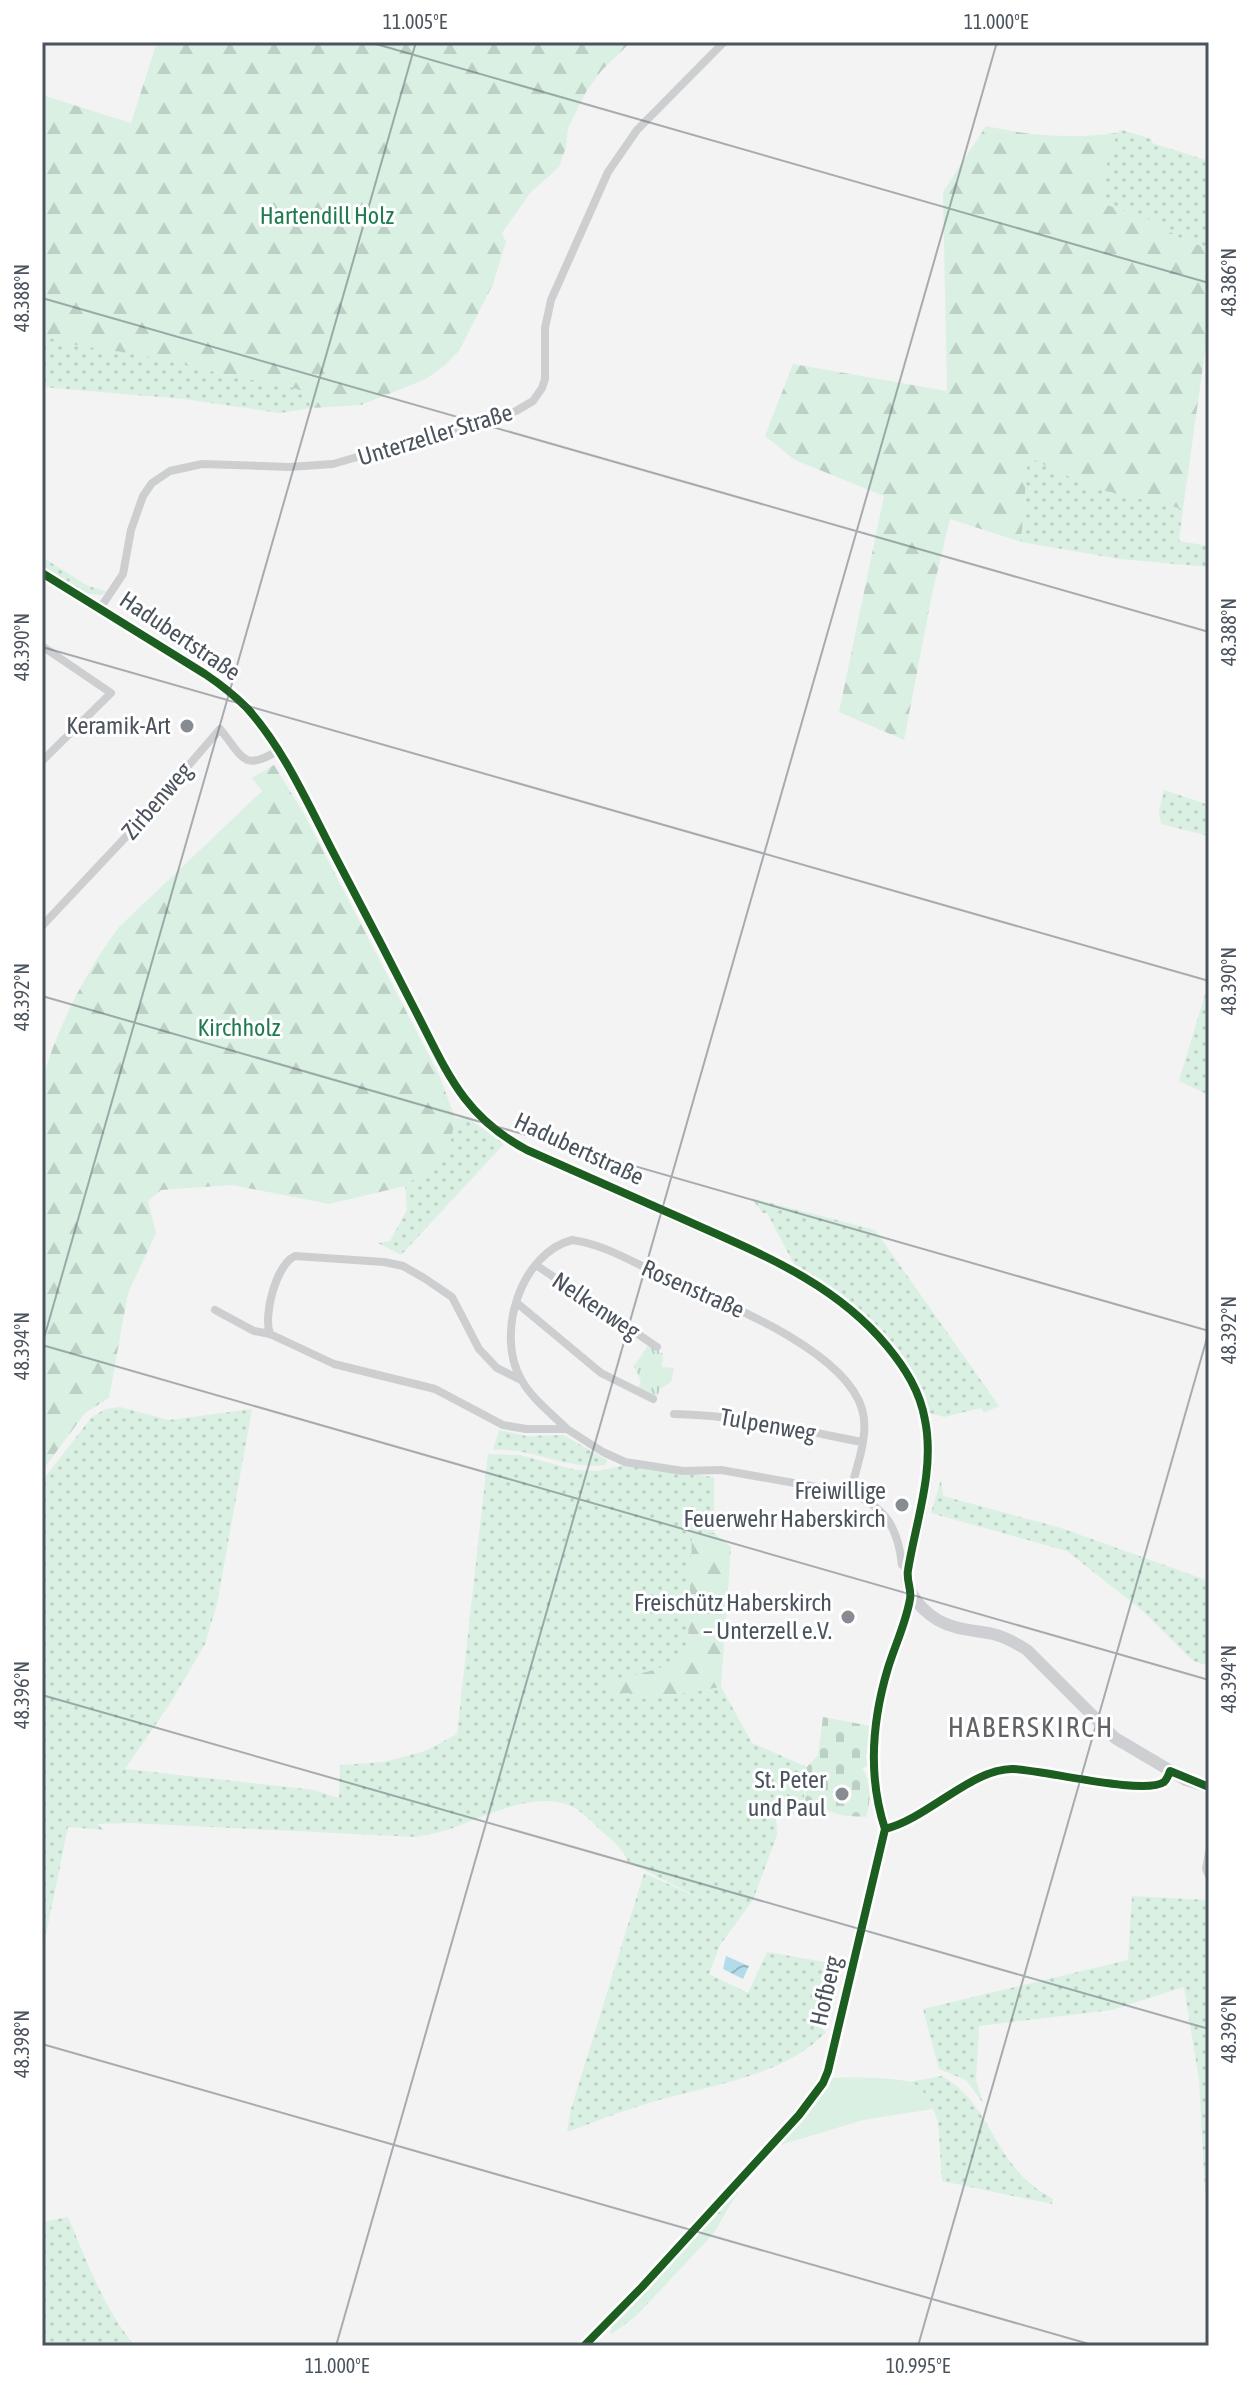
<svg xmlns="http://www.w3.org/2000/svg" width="1251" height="2388" font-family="'Asap Condensed',sans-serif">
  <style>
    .grass { fill: url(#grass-dots) }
    .forest { fill: url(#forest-firs) }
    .cemetery { fill: url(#cemetery-stones) }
    .park { fill: url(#park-tufts) }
    .garden { fill: #daf0e3 }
    .water { fill: url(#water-waves) }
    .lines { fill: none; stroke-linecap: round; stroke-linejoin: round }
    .street { stroke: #cdced0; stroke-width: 8 }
    .secondary { stroke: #cdcfd2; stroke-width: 12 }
    .cycleway-casing { stroke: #fff; stroke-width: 13 }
    .cycleway { stroke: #1b5e20; stroke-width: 8 }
    .ticks { fill: none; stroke: #4b545e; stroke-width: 2; stroke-opacity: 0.45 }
    .poi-dot { fill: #868c92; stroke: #fff; stroke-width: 3 }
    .labels { text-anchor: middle; stroke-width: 6; stroke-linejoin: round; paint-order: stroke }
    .park-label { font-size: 24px; fill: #207b51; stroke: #fff }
    .street-label { font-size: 24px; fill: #4b545e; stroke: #fff }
    .poi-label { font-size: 24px; fill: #4b545e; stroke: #fff; text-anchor: end }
    .quarter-label { font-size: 28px; letter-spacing: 2px; fill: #5f6266; stroke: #fff }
    .neatline { fill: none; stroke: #4b545e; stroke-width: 3 }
    .ticks-label { font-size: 20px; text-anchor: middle; fill: #4b545e }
  </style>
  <defs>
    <pattern id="grass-dots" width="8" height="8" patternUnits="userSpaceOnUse" patternTransform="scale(2)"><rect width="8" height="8" fill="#daf0e3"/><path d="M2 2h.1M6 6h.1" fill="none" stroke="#bdd0c5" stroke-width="1.8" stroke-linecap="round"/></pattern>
    <pattern id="forest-firs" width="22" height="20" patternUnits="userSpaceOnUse" patternTransform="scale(2)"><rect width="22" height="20" fill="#daf0e3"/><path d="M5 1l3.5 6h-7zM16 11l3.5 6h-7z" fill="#bdd0c5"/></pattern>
    <pattern id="cemetery-stones" width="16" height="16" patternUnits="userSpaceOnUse" patternTransform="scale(2)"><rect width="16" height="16" fill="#daf0e3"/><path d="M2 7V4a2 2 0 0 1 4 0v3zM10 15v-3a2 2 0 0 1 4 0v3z" fill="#bdd0c5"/></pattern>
    <pattern id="park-tufts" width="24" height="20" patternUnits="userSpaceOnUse" patternTransform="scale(2)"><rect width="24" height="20" fill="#daf0e3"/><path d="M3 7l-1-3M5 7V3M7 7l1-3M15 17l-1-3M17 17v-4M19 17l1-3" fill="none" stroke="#bdd0c5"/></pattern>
    <pattern id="water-waves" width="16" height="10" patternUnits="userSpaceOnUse" patternTransform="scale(2)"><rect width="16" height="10" fill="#b2dcea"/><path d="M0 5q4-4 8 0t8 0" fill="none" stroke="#93b5c1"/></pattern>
  </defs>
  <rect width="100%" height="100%" fill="#f3f3f3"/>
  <path class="grass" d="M1122,130L1152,139V143L1209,161V249L1180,238L1148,219L1101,203L1103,175L1117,133Z
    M42,335L70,344L141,355L246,379L280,383L302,391L312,408L280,413L183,399L42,387Z
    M1028,456L1093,488L1183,509L1179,541L1209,546V567L1120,559L1021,542Z
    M42,557L88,586L109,592C87,603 61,578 42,566Z
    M1164,790L1209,805V836L1161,824L1159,811Z
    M1209,981V1095L1179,1081Z
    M455,1118H468L504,1144L401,1255L378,1243L390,1241L407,1210L405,1186L449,1151Z
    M751,1198L875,1230L999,1406L984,1413L981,1408L944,1417L930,1413L918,1386L849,1302L794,1264L767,1213H763Z
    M120,1407L169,1420L252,1409L217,1604L205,1644L171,1702L125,1769L314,1790L339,1798L340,1765L384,1762L425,1751L457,1734L488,1454L520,1455L576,1470L598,1471L626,1465L714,1477V1533L692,1537L688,1640L677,1663L609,1683V1694L628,1693L646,1699L721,1687L752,1743L807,1767L803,1809L789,1816L776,1817L777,1835L753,1900L720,1945L709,1974L748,1993L767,1952L836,1964C839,1988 837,2009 820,2027L826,2032C782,2078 708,2085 649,2103C622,2111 594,2122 567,2132L571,2109L644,1873L706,1901L628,1862C624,1850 610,1838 600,1830C592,1822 582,1811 571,1806C536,1791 490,1814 458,1826C444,1832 430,1834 416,1837L131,1823L97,1824L104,1830L68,1827L42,1954V1481L91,1418L105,1409Z
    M499,1430L526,1436L563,1435L607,1460L606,1465C564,1470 532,1447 493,1450Z
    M941,1480L943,1496L1061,1528L1209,1581V1666L1193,1661L1144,1612L1067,1551L931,1513Z
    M1132,1896L1209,1900V2192H1205L1199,2080L1184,1987L1112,2010L979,2026L976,2080L983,2103L966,2080L939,2069L923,2009L1128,1960Z
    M942,2076C987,2101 994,2155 1032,2185C1038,2191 1046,2194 1053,2199L1052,2204L942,2181L938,2122L933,2109L909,2082Z
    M68,2217C87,2261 103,2308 135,2346H42V2222Z"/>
  <path class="forest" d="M157,42H631L602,70L587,90L568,128L566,147L559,167L530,193L502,233L506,242L493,284L459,351L444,366L426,379L361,405L312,408L302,391L280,383L246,379L141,355L70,344L42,335V95L131,123Z
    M986,126C1031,136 1072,139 1117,133L1103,175L1101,203L1148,219L1180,238L1209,249V323L1183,509L1093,488L1028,457L1021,542L950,519L932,594L904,740L839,712L884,496L795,460L765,436L793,364L947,391L943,192Z
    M274,765L304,814L440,1077L455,1118L449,1151L405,1186L329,1204L232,1185L161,1190L148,1201L156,1233L128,1293L109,1398L85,1413L42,1471V1080C58,1026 86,971 119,927L262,791L252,778Z
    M714,1533L731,1547L721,1687L646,1699L628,1693L609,1694L608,1683L677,1663L688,1640L692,1536Z
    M740,2188L714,2233L635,2317L610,2335L613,2319L735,2190Z"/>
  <path class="cemetery" d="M823,1717L871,1726L866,1757L868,1766L862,1768C872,1782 871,1801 866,1817C849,1816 832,1817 819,1803H805L807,1767L818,1755Z"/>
  <path class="park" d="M649,1344L663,1354L662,1367L674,1368L671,1382L660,1389L657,1397L637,1391L641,1381L634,1366Z"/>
  <path class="garden" d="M832,2078C848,2077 903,2077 915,2084C924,2089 928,2100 933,2109L863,2120L777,2146L802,2120Z"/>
  <path class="water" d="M726,1956L749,1966L743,1979L723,1969Z"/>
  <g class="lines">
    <path class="street" d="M101,607L123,574L131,530L143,496L152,483L170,471L202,464L289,467L333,464L516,411L533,401L542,388L545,379V328L551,300L608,172L637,130L724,42
      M42,646L111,693L42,761
      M42,926L138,824L220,729C243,757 243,772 277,751
      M536,1265L657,1347
      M517,1303L601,1373L653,1399
      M215,1310L254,1331L270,1334L334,1364L435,1389L503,1425L526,1429H567L603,1452L625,1462L683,1471L721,1470L850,1493C886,1507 898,1528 902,1565L908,1568
      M270,1334C263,1315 276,1265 295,1256L384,1262L403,1266L424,1278L452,1297L479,1349L497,1368L521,1380
      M674,1414C738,1415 799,1430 862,1442
      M567,1429C552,1414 531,1398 521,1379C495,1334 521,1253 572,1240C604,1244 634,1263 663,1276C717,1300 844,1348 862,1409C870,1434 856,1468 850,1493
      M885,1829C927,1819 971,1769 1012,1769C1040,1769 1144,1796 1164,1782C1166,1780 1169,1774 1170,1771
      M885,1829C858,1745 888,1675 912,1595
      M1209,1852L1206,1869L1209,1876
      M584,2346L642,2287L799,2115L823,2083L828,2071L885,1829"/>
    <path class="secondary" d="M42,573L205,674C220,684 234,695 247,708C284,749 309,806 334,854C361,905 387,955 413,1006C446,1069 461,1115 527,1150C581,1174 634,1198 688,1222C761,1254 833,1282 886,1345C905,1368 919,1390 925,1419C936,1469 916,1525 907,1574C907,1600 932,1621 955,1627C968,1631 981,1631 993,1634C1006,1637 1016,1643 1027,1650L1115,1738L1186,1780L1209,1787"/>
    <g class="cycleway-casing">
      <path id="cycleway" d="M42,573L205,674C220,684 234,695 247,708C284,749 309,806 334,854C361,905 387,955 413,1006C446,1069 461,1115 527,1150C579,1173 631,1196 683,1219C758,1253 833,1281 887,1346C905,1368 920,1391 925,1420C935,1470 916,1521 908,1570C906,1580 912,1590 910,1599C906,1623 895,1645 888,1668C872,1721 868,1777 885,1829
        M885,1829C927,1819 971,1769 1012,1769C1040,1769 1144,1796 1164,1782C1166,1780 1169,1774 1170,1771L1209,1787
        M584,2346L642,2287L799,2115L823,2083L828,2071L885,1829"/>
    </g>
    <use href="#cycleway" class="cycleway"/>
  </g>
  <path class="ticks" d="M369,42L1209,283M42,298L1209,632M42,647L1209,981M42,996L1209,1331M42,1345L416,42M42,1345L1209,1680M42,1695L1209,2029M42,2044L1096,2346M336,2346L997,42M918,2346L1209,1331"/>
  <g class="poi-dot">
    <circle cx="187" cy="726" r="8"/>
    <circle cx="902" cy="1505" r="8"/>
    <circle cx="848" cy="1617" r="8"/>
    <circle cx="842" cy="1794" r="8"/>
  </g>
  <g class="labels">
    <g class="park-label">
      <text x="327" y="224">Hartendill Holz</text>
      <text x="239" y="1036">Kirchholz</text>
    </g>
    <g class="street-label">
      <text transform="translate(435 435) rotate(-17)" y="8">Unterzeller Straße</text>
      <text transform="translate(180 636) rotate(34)" y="8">Hadubertstraße</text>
      <text transform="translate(157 801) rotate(-49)" y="8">Zirbenweg</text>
      <text transform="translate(579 1149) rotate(25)" y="8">Hadubertstraße</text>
      <text transform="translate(693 1289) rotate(24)" y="8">Rosenstraße</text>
      <text transform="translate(596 1306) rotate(34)" y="8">Nelkenweg</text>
      <text transform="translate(768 1425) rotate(10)" y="8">Tulpenweg</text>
      <text transform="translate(826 1991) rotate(-77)" y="8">Hofberg</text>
    </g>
    <g class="poi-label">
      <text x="171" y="734">Keramik-Art</text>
      <text x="886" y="1499">Freiwillige<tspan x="886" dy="28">Feuerwehr Haberskirch</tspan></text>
      <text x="832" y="1611">Freischütz Haberskirch<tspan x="832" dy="28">– Unterzell e.V.</tspan></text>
      <text x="826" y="1788">St. Peter<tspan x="826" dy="28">und Paul</tspan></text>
    </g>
    <g class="quarter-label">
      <text x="1031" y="1737">HABERSKIRCH</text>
    </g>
  </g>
  <rect width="1251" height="2388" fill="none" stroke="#ffffff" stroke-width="88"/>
  <rect x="44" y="44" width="1163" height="2300" class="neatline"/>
  <g class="ticks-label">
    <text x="415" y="29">11.005°E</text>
    <text x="996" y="29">11.000°E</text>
    <text transform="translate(1229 282) rotate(-90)" y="7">48.386°N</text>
    <text transform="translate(22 298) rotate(-90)" y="7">48.388°N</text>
    <text transform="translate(1229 632) rotate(-90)" y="7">48.388°N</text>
    <text transform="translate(22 647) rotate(-90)" y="7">48.390°N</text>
    <text transform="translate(1229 981) rotate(-90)" y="7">48.390°N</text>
    <text transform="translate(22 997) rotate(-90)" y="7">48.392°N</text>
    <text transform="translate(1229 1330) rotate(-90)" y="7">48.392°N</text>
    <text transform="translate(22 1346) rotate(-90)" y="7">48.394°N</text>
    <text transform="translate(1229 1679) rotate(-90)" y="7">48.394°N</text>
    <text transform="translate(22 1695) rotate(-90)" y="7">48.396°N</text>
    <text transform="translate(1229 2029) rotate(-90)" y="7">48.396°N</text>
    <text transform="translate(22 2044) rotate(-90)" y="7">48.398°N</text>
    <text x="337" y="2373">11.000°E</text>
    <text x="918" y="2373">10.995°E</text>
  </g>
</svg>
